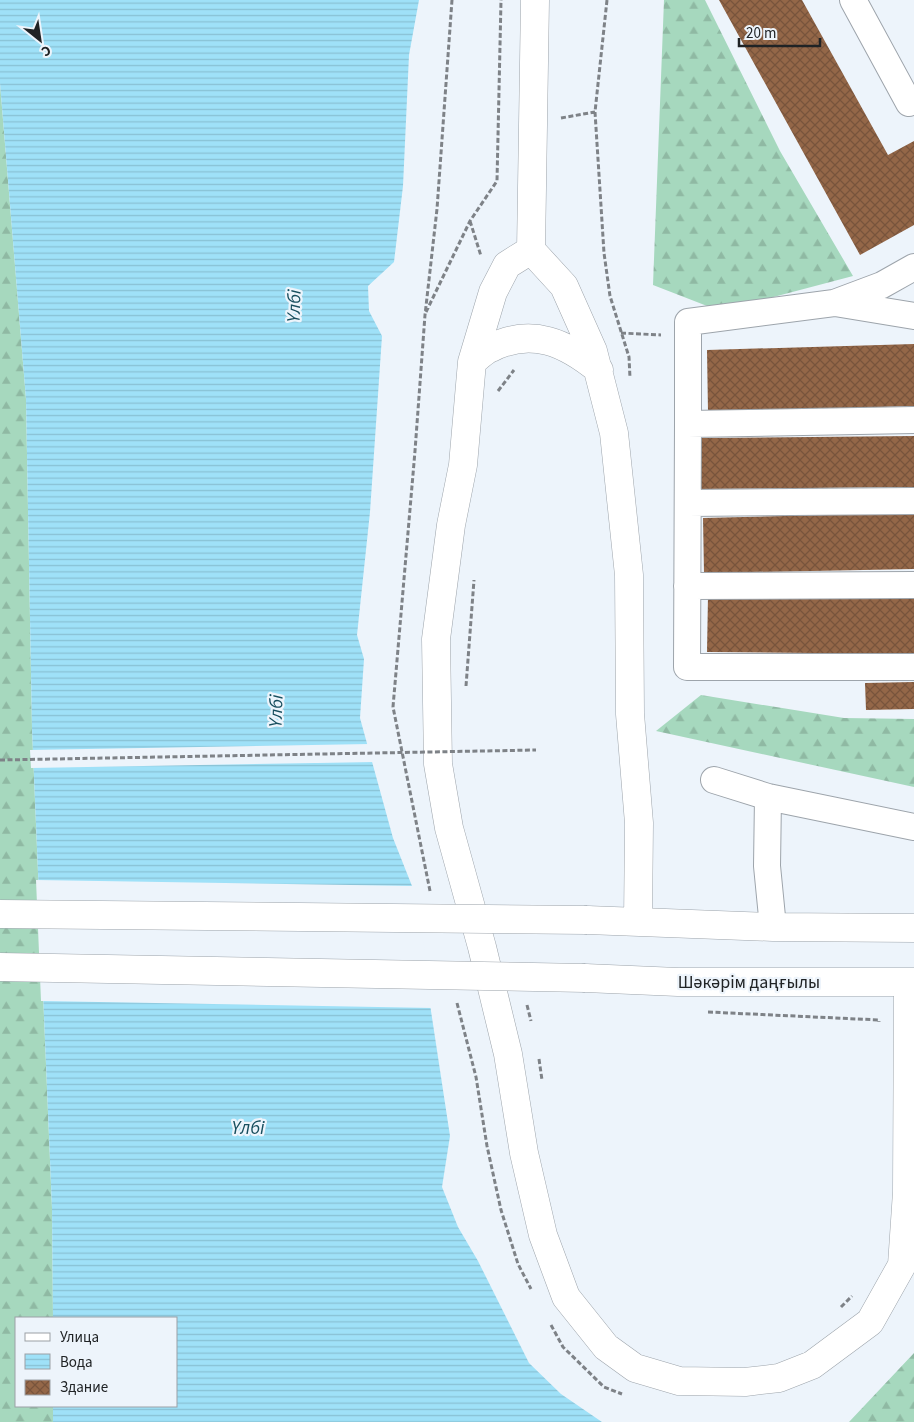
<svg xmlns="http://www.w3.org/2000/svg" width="914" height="1422" font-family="'Source Sans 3',sans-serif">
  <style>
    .forest { fill: url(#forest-firs) }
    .water { fill: url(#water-rules) }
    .pier { fill: #edf4fb }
    .building { fill: url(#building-cross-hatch) }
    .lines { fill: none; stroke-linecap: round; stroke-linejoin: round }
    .minor-casing { stroke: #9da4ab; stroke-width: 28 }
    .major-casing { stroke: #9da4ab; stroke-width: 29 }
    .path { stroke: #7e8287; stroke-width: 3; stroke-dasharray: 5 2.5; stroke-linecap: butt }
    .minor { stroke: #fff; stroke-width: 26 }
    .major { stroke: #fff; stroke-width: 28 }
    .major-bridge-casing { stroke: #9da4ab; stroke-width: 29; stroke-linecap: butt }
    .path-bridge { stroke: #7e8287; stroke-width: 3; stroke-dasharray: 5 2.5; stroke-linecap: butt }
    .major-bridge { stroke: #fff; stroke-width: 28 }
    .labels { text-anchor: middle; stroke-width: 4.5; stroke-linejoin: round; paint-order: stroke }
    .street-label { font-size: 18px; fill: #202325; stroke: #edf4fb }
    .water-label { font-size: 19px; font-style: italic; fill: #174e5e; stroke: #edf4fb }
  </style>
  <defs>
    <pattern id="forest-firs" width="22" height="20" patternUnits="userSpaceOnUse" patternTransform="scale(1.25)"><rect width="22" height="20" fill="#a6d8be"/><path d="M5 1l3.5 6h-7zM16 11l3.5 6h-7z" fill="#8fb9a3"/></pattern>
    <pattern id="water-rules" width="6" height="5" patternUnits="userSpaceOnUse" patternTransform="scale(1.25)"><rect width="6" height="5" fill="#9fe1f8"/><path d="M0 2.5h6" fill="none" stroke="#89c1d4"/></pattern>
    <pattern id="building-cross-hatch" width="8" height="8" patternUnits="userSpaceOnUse" patternTransform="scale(1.25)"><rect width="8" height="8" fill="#946748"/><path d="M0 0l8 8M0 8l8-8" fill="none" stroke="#78543c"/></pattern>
  </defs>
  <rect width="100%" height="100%" fill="#edf4fb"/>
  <path class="forest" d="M664,0H705L780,151L853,276L720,311L653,285Z
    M0,83L26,399L32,728L52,1208L53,1318H16V1406H53V1422H0Z
    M701,695L844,718L914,719V787L656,731Z
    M914,1353V1422H849Z"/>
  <path class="water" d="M0,0H419L409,55L403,186L394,262L368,286L369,311L382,336L370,512L357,635L364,659L360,718L393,838L412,886L450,1136L442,1187L458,1227L478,1261L529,1363L561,1394L602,1422H53V1406H176V1318H53L52,1208L32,728L26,399L0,83Z"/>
  <path class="pier" d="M370,744L375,762L31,768L30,750Z
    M36,880L415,886L433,1008L41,1001Z"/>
  <path class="building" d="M719,0H802L888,155L914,141V225L860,255Z
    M914,344V406L708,412L707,350Z
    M914,436V487L701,489V438Z
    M914,513V569L704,573L703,518Z
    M708,596L914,597V654L707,652Z
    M914,682V709L866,710L865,683Z"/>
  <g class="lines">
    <g class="minor-casing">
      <path id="minor" d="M853,0L909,103L914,100
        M914,267L882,285L834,303L688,322V424L914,420
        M835,303L914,316
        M688,424L687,667H914
        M688,503L914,501
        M687,586L914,585
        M714,780L768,797L914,827
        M768,797L767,866L773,927"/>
    </g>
    <g class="major-casing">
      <path id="major" d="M535,0L531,250L507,265L493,292L472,362L463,465L451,525L436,639L438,764L449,828L482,947L508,1054L524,1153L543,1235L566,1297L606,1347L635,1368L679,1381L745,1382L779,1378L812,1365L870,1322L902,1265L907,1192L908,982
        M531,250L564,286L593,351L614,433L629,575L630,714L639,823L638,922
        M472,362C478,357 484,351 491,348C532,327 566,343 599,370
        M587,920L773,927L914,928
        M585,978L678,982H914"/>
    </g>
    <path class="path" d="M607,0L595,112L604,253L610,296L629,357L630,378
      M561,118L595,112
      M470,221L481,256
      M426,312L470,221L497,181L501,0
      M621,333L661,335
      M498,391L514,370
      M466,686L474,580
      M430,891L393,707L415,451L425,315L437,209L452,0
      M457,1003L476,1077L487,1146L501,1210L518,1264L531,1289
      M527,1005L531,1021
      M708,1012L879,1020V1022
      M539,1059L542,1080
      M841,1307L852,1296
      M551,1325L563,1347L604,1387L622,1394"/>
    <use href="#minor" class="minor"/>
    <use href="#major" class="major"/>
    <g class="major-bridge-casing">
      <path id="major-bridge" d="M0,914L587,920
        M0,967L585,978"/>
    </g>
    <path class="path-bridge" d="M0,760L536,750"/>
    <use href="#major-bridge" class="major-bridge"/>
  </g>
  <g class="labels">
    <g class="street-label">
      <text x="749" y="988">Шәкәрім даңғылы</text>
    </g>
    <g class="water-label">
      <text transform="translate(293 306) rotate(-88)" y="7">Үлбі</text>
      <text transform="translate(275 711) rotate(-88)" y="7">Үлбі</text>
      <text x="248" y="1134">Үлбі</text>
    </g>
  </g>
  <rect x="15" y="1317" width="162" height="90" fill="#edf4fb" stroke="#9ba0a5"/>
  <rect x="25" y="1333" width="25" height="8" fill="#ffffff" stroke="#9ba0a5"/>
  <text x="60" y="1342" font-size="15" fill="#202325">Улица</text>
  <rect x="25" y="1354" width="25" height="15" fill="url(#water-rules)" stroke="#9ba0a5"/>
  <text x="60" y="1367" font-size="15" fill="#202325">Вода</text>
  <rect x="25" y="1380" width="25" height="15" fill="url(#building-cross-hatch)" stroke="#9ba0a5"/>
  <text x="60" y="1392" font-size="15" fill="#202325">Здание</text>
  <g transform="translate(40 40) rotate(150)" stroke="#edf4fb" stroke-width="4" paint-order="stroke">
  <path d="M0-4L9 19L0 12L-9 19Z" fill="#202325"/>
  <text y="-8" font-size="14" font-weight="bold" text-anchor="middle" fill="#202325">С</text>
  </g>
  <path d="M739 38v8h81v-8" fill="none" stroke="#202325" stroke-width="2.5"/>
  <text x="746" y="38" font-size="15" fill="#202325" stroke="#edf4fb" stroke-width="4" paint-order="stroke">20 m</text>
</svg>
